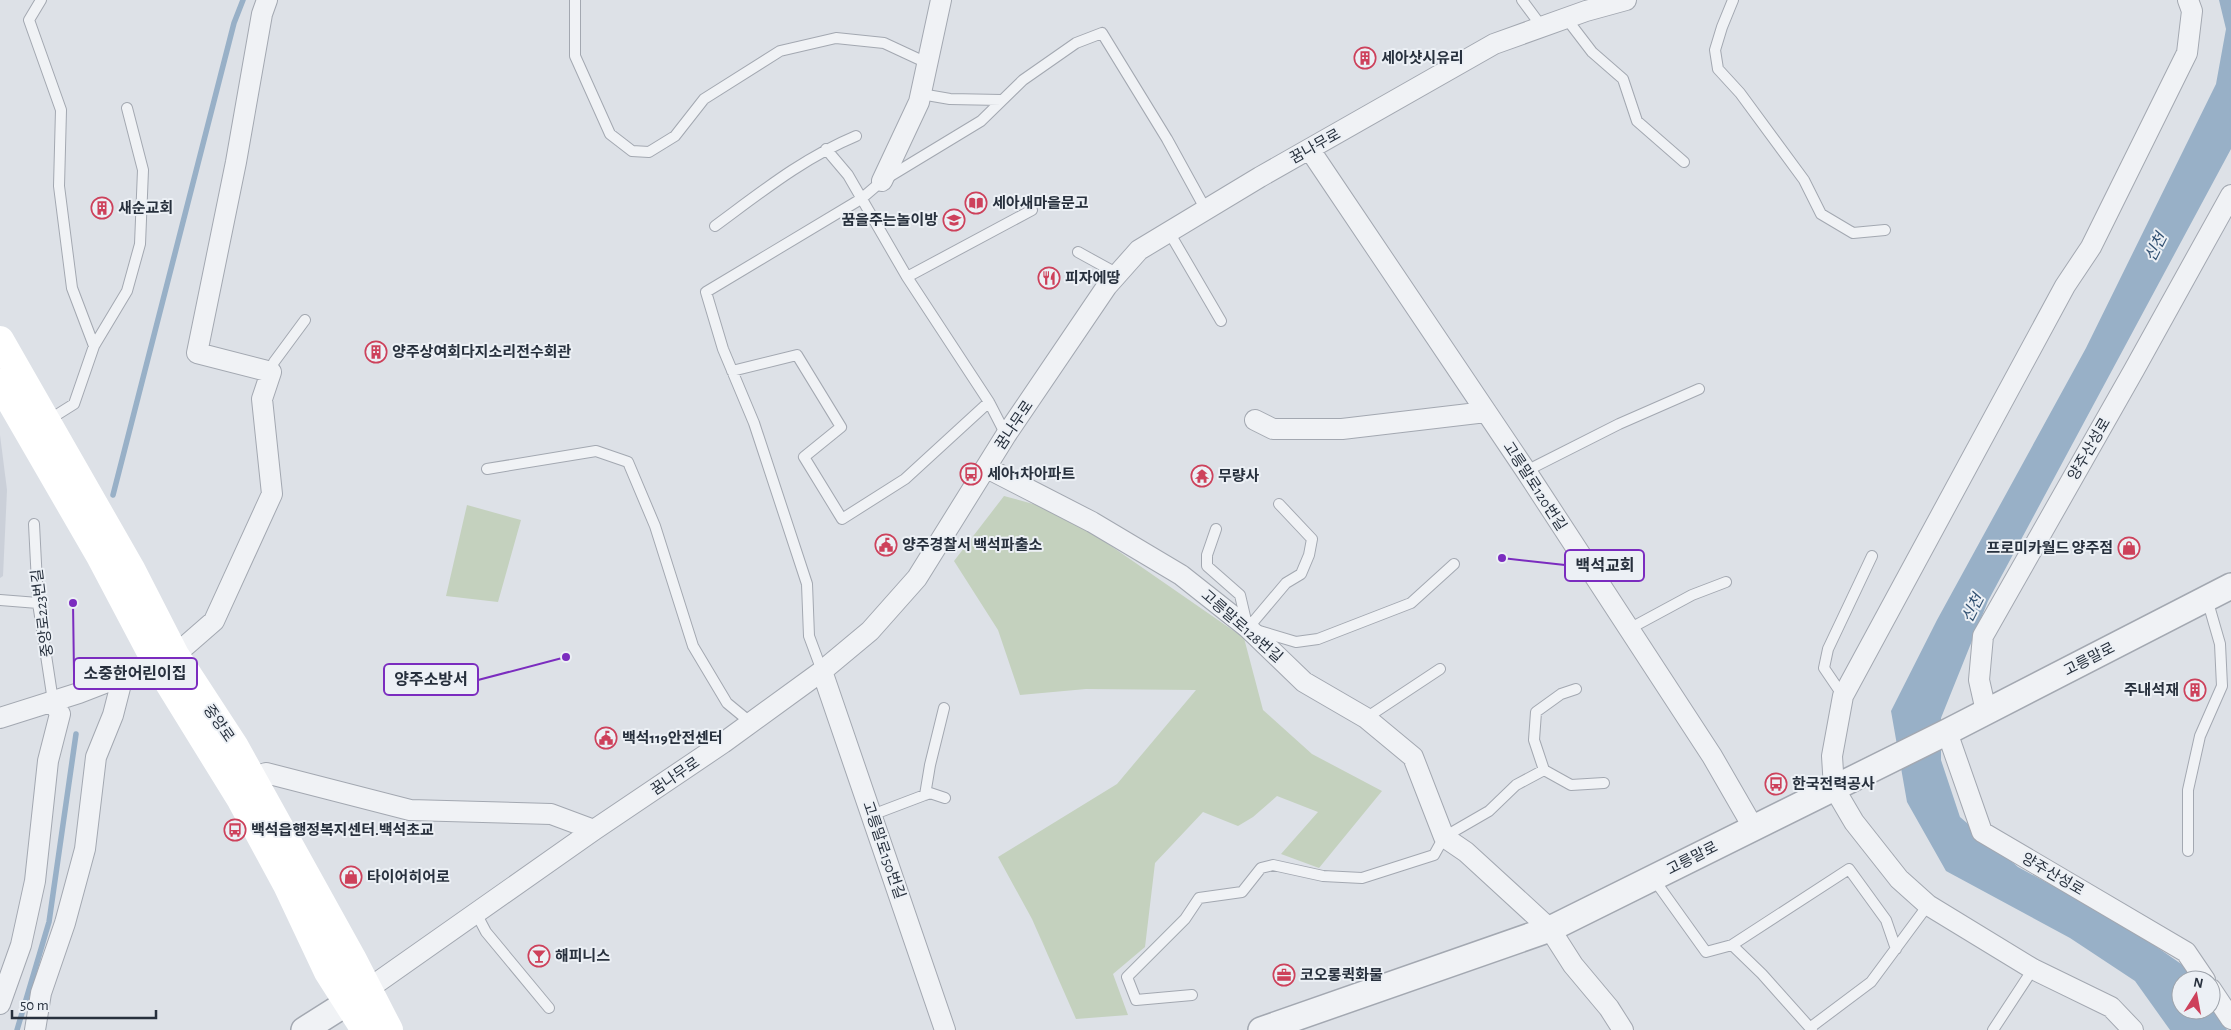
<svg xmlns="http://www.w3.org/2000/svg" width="2231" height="1030" font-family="'Alegreya Sans','Noto Sans KR',sans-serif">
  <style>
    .built { fill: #cbd0d9 }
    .green { fill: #c4d1be }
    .water { fill: #98b0c7 }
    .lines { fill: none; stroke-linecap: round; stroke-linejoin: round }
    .stream { stroke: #98b0c7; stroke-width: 5.5 }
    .service-casing { stroke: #a3a8b1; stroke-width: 12 }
    .minor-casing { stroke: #a3a8b1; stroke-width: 22 }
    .tertiary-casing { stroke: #a3a8b1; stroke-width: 28 }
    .service { stroke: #f0f2f5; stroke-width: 10 }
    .minor { stroke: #f0f2f5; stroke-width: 20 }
    .tertiary { stroke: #f0f2f5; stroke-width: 25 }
    .secondary { stroke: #fff; stroke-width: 28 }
    .labels { text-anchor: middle; stroke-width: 4; stroke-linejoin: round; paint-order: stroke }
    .poi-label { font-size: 15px; font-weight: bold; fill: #27303d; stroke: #ecf0f5; text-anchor: start }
    .street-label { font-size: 15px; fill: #27303d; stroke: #ecf0f5 }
    .water-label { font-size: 16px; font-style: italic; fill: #315071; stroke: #ecf0f5 }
    .leader { fill: none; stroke: #7b2cbf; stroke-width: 2 }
    .callout-dot { fill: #7b2cbf; stroke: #ecf0f5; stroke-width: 2 }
    .callout { fill: #ecf0f5; stroke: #7b2cbf; stroke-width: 2 }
    .callout-label { font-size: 16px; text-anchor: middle; font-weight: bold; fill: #27303d }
  </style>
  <rect width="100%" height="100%" fill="#dde1e7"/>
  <path class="built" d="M0,435L7,490L3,576L0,578Z"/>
  <path class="green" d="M1004,496L1062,512L1244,638L1263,710L1312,754L1382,791L1319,868L1281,854L1318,812L1277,796L1253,817L1238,826L1203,812L1155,863L1145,947L1113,974L1128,1015L1076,1019L1032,919L998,857L1117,784L1196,690L1086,689L1020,695L998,630L954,561Z
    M467,505L521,520L498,602L446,596Z"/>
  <path class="water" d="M2219,0H2231V149L1988,601L1941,718V760L1960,817L2018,867L2125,925L2187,968L2195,980H2181V1010H2211V1005L2227,1030H2170L2135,981L2070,938L1946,871L1907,802L1891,711L1937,620L2086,348L2216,84L2226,29Z"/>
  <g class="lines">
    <path class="stream" d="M113,495L234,23L243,0
      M17,1030L49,922L76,734"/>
    <g class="service-casing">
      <path id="service" d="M41,0L29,20L61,110L59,186L72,288L94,346
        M575,0V56L610,134L632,151L649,152L675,136L704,99L780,51L836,38L884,43L927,63
        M1522,0L1542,27
        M1733,0L1722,27L1715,50L1718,69L1740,93L1804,180L1821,214L1853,233L1885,230
        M1566,18L1592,52L1623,79L1637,121L1684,162
        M921,94L950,99L1001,100
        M826,149L848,175L907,277L989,402L1006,435
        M715,226C760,193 803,158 856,136
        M1169,232L1221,321
        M1078,252L1118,274
        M907,277L1032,210
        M732,371L797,355L841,427L804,457L842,519L905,479L989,402
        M271,372L274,362L305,320
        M47,421L74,404L94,346L127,291L140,244L143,170L127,108
        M487,469L596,451L628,462L655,526L693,646L727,703L750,722
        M1526,471L1619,424L1699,389
        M34,524L38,603L53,701
        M1216,529L1207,555V566L1240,595L1247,625
        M0,600L38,603
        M1248,628L1286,583L1301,574L1309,555L1312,539L1279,504
        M1629,629L1692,595L1726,582
        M1256,630L1296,642L1318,639L1411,603L1454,564
        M822,671L809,636L807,584L754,423L723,349L706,292L861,199L882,181L981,121L1023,80L1076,43L1102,33L1167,139L1206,210
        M1843,696L1824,668L1828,649L1872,556
        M1366,718L1440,669
        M1544,770L1571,785L1604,783
        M925,795L930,765L944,708
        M872,815L930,793L945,798
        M2188,851V790L2200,736L2222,686L2220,644L2207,599
        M1653,878L1706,952L1732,945L1762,974L1812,1030
        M476,913L486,932L549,1008
        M1732,945L1849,869L1886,920L1896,949
        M1192,995L1136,1000L1127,977L1185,919L1199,898L1242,892L1261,868L1273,865L1323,876L1362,878L1434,855L1444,837L1489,811L1516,785L1544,770L1534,740L1536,712L1561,694L1576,689
        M1811,1027L1871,982L1928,905
        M1993,1030L2033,969"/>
    </g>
    <g class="minor-casing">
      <path id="minor" d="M1310,150L1526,471L1712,756L1753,827
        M882,181L919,102L941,0
        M1255,420L1273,429H1342L1486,412
        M987,468L1092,522L1181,575L1248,628L1304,682L1366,718L1413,757L1444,837L1466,852L1550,929L1573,965L1609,1008L1623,1030
        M822,671L945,1030
        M1986,711L1979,680L1983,636L2134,370L2231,195
        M0,718L79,693L123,676L146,670L175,655L214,621L272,494L262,399L271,372L197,353L236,162L262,14L267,0
        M1947,732L1982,832L2186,952L2205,980
        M252,778L266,773L410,810L551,814L594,830
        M368,989L594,830L723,743L822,671L870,631L917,578L1006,435L1107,286L1139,250L1260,177L1494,44L1586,11L1626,0
        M2211,989L2231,1019
        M0,1004L21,945L35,881L48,761L60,714L53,701
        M35,1030L41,993L65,923L85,849L96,757L113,715L123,676
        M2133,1030L2111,1007L2033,969L1928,905L1899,879L1854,822L1834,788L1832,756L1843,696L2065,286L2091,247L2187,53L2192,11L2188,0"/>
    </g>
    <g class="tertiary-casing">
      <path id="tertiary" d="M304,1030L364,992
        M1261,1030L1550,929L1947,732L2231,586"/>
    </g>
    <use href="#service" class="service"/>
    <use href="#minor" class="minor"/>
    <use href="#tertiary" class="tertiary"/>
    <path class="secondary" d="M0,340L131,569L175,655L235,747L352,958L389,1030
      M0,383L100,556L157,664L241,800L287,885L328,972L365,1030"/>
  </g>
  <defs>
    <g id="building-ring" transform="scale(1.125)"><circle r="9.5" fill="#ecf0f5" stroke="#cd415b" stroke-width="1.5"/><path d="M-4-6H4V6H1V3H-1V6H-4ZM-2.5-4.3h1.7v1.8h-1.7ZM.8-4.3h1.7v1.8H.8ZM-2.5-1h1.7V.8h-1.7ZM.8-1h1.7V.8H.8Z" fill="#cd415b"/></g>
    <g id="library-ring" transform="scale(1.125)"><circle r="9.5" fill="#ecf0f5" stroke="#cd415b" stroke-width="1.5"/><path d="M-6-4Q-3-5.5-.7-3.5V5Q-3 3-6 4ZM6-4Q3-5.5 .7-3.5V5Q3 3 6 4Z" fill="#cd415b"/></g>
    <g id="school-ring" transform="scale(1.125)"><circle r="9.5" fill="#ecf0f5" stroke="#cd415b" stroke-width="1.5"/><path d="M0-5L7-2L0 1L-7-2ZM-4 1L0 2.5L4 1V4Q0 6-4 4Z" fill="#cd415b"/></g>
    <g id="restaurant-ring" transform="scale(1.125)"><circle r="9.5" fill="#ecf0f5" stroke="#cd415b" stroke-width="1.5"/><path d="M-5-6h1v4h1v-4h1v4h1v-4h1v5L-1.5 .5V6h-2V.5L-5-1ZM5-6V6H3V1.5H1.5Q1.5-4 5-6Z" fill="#cd415b"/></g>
    <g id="bus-ring" transform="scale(1.125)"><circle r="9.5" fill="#ecf0f5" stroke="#cd415b" stroke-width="1.5"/><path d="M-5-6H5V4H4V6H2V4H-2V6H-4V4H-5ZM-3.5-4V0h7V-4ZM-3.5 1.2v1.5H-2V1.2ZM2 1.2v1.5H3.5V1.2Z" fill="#cd415b"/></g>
    <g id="temple-ring" transform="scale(1.125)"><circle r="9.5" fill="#ecf0f5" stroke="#cd415b" stroke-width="1.5"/><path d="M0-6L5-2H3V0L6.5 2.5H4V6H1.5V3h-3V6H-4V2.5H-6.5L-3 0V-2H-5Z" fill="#cd415b"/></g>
    <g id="civic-ring" transform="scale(1.125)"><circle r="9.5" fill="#ecf0f5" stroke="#cd415b" stroke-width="1.5"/><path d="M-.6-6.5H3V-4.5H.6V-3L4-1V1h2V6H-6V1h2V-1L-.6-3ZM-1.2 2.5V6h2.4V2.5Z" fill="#cd415b"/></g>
    <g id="shop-ring" transform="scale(1.125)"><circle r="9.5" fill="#ecf0f5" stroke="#cd415b" stroke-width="1.5"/><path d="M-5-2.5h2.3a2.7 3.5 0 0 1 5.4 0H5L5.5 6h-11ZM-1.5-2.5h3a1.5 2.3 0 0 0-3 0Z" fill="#cd415b"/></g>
    <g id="bar-ring" transform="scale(1.125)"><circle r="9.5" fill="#ecf0f5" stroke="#cd415b" stroke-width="1.5"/><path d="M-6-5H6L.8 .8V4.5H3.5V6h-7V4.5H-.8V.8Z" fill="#cd415b"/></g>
    <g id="office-ring" transform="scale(1.125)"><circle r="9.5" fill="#ecf0f5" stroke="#cd415b" stroke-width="1.5"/><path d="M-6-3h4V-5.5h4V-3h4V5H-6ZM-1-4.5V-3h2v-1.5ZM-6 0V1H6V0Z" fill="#cd415b"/></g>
  </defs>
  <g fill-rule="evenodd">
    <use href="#building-ring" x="1365" y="58"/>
    <use href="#library-ring" x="976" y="203"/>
    <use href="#building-ring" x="102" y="208"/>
    <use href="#school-ring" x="954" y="220"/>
    <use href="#restaurant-ring" x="1049" y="278"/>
    <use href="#building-ring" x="376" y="352"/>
    <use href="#bus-ring" x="971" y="474"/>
    <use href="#temple-ring" x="1202" y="476"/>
    <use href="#civic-ring" x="886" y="545"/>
    <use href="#shop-ring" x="2129" y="548"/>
    <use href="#building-ring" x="2195" y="690"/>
    <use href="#civic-ring" x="606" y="738"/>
    <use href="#bus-ring" x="1776" y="784"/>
    <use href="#bus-ring" x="235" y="830"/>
    <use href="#shop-ring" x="351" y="877"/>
    <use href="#bar-ring" x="539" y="956"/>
    <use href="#office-ring" x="1284" y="975"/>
  </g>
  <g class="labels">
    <g class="poi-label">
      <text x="1381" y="63">세아샷시유리</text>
      <text x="992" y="208">세아새마을문고</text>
      <text x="118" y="213">새순교회</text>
      <text x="938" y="225" text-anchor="end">꿈을주는놀이방</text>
      <text x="1065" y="283">피자에땅</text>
      <text x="392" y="357">양주상여회다지소리전수회관</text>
      <text x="987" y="479">세아1차아파트</text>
      <text x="1218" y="481">무량사</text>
      <text x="902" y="550">양주경찰서 백석파출소</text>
      <text x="2113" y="553" text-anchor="end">프로미카월드 양주점</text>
      <text x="2179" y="695" text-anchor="end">주내석재</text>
      <text x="622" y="743">백석119안전센터</text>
      <text x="1792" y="789">한국전력공사</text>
      <text x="251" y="835">백석읍행정복지센터.백석초교</text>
      <text x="367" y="882">타이어히어로</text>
      <text x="555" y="961">해피니스</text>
      <text x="1300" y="980">코오롱퀵화물</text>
    </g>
    <g class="street-label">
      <text transform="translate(1315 146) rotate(-29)" y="5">꿈나무로</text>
      <text transform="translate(1014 425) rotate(-56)" y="5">꿈나무로</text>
      <text transform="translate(2089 449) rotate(-60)" y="5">양주산성로</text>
      <text transform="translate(1535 486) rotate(57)" y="5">고릉말로120번길</text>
      <text transform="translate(42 613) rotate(-97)" y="5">중앙로223번길</text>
      <text transform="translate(1242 626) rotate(41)" y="5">고릉말로128번길</text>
      <text transform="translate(2089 659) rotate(-27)" y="5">고릉말로</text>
      <text transform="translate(219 723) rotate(55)" y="5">중앙로</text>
      <text transform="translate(675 776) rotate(-34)" y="5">꿈나무로</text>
      <text transform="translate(884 850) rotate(71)" y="5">고릉말로150번길</text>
      <text transform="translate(1692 858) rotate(-27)" y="5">고릉말로</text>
      <text transform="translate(2053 874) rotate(30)" y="5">양주산성로</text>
    </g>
    <g class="water-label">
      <text transform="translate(2155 247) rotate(-63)" y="6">신천</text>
      <text transform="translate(1972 608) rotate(-63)" y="6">신천</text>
    </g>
  </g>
  <path class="leader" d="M1502 558L1565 565M73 603L74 673M566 657L478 680"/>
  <g class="callout-dot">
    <circle cx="1502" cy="558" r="5"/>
    <circle cx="73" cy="603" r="5"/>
    <circle cx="566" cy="657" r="5"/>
  </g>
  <g class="callout">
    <rect x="1565" y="550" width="79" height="31" rx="5"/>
    <rect x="74" y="658" width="123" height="31" rx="5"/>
    <rect x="384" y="664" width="94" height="31" rx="5"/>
  </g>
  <g class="callout-label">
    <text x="1605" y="571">백석교회</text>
    <text x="135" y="679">소중한어린이집</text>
    <text x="431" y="685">양주소방서</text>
  </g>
  <g transform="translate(2196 995) rotate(11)"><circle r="24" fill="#ecf0f5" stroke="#9da3ab"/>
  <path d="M0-4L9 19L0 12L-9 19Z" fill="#cd415b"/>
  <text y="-8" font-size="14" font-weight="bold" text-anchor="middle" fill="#27303d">N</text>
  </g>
  <path d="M12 1010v8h144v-8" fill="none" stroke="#27303d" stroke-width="2.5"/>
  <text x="20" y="1010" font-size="15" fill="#27303d" stroke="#ecf0f5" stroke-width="4" paint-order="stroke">50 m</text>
</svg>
